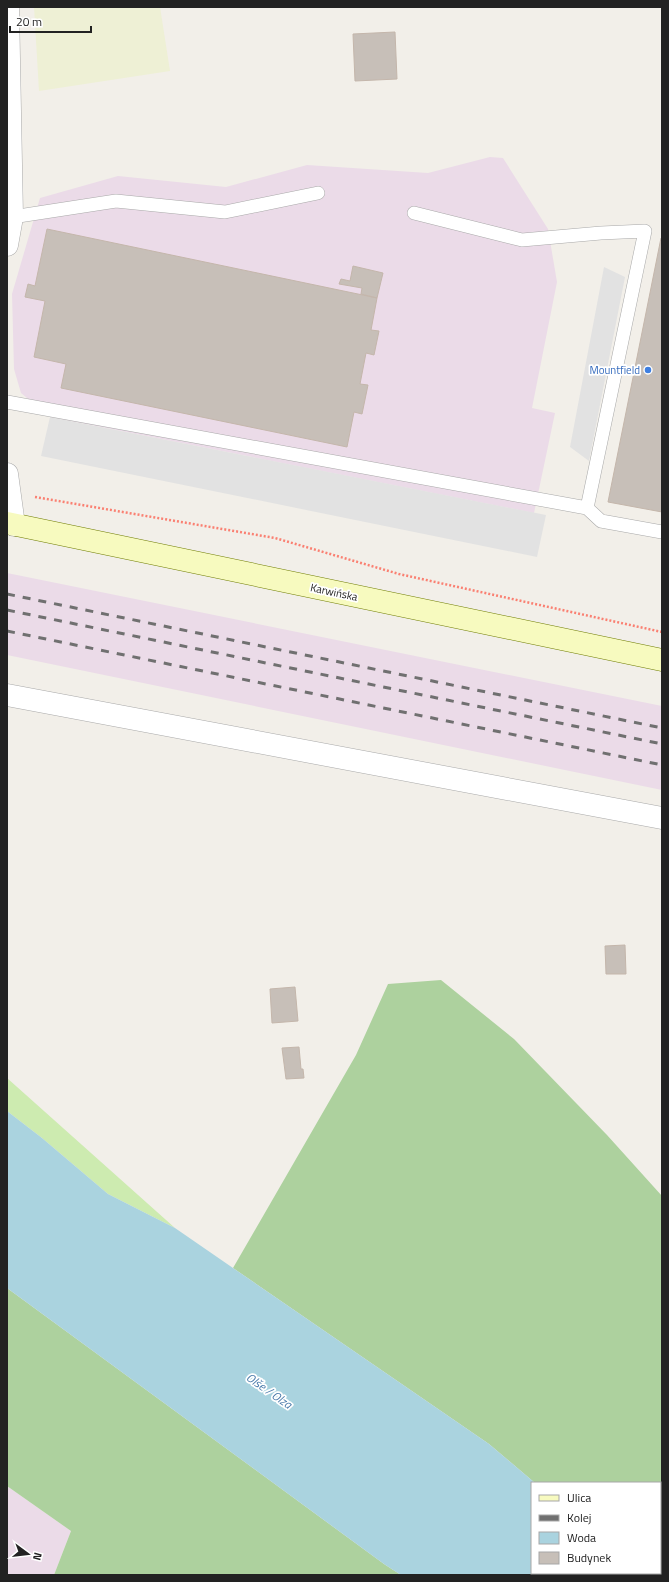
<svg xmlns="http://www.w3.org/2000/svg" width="669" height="1582" font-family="'Titillium Web',sans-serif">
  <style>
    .industrial { fill: #ebdbe8 }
    .farmland { fill: #eef0d5 }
    .grass { fill: #cdebb0 }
    .forest { fill: #add19e }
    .parking { fill: #e2e2e2 }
    .water { fill: #aad3df }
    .building { fill: #c7bfb8; stroke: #c4b6ab }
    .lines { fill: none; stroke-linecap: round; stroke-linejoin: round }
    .lane-casing { stroke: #a9a9a9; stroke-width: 14 }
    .street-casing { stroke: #a9a9a9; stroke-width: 23 }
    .secondary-casing { stroke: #707d05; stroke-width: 23 }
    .path { stroke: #fa8072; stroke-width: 2.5; stroke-dasharray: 2 2; stroke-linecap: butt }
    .lane { stroke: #fff; stroke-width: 13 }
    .street { stroke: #fff; stroke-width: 22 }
    .secondary { stroke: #f7fabf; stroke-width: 22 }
    .rail { stroke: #707070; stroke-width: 3; stroke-dasharray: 8 8; stroke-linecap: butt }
    .shop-dot { fill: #3f7fe0; stroke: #fff; stroke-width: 1.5 }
    .labels { text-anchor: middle; stroke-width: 3.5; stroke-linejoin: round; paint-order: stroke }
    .shop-label { font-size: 11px; fill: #366cbe; stroke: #fff; text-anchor: end }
    .street-label { font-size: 11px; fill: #222; stroke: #fff }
    .water-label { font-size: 12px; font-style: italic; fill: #4a7aab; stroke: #fff }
  </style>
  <rect width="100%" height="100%" fill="#f2efe9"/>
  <path class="industrial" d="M490,157L503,158L548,229L557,282L532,408L555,413L534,513L50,417L21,393L14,369L12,294L40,198L118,176L226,187L307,165L428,173Z
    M7,573L662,706V790L7,655Z
    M7,1486L71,1531L54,1575H7Z"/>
  <path class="farmland" d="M34,7H160L170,71L39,91Z"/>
  <path class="grass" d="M7,1078L175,1228L108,1194L42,1138L7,1111Z"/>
  <path class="forest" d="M441,980L514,1039L607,1135L662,1196V1552L660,1551V1483H535L489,1444L233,1268L356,1055L388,984Z
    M7,1288L384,1564L401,1575H54L71,1531L7,1486Z"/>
  <path class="parking" d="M604,267L625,277L589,461L570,447Z
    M50,417L546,515L537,557L41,456Z"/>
  <path class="water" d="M7,1111L42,1138L108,1194L175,1228L233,1268L489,1444L535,1483H532V1573H660V1551L662,1552V1575H401L384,1564L7,1288Z"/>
  <path class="building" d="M395,32L397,79L355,81L353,34Z
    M47,229L377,298L371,330L379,331L374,355L366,353L360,384L368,385L362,414L354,412L347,447L61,388L66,364L34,357L45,301L25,297L28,284L35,286Z
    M661,238H662V512L608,502Z
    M353,266L383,273L377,298L361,294L362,288L339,284L341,279L350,281Z
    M625,945L626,974H606L605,946Z
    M295,987L298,1021L272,1023L270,989Z
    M299,1047L301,1069H303L304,1078L286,1079L282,1048Z"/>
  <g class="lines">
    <g class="lane-casing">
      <path id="lane" d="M7,217H12L116,201L225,212L318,193
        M7,402L587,508L645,231L601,233L522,240L414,213
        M587,508L601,521L662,532"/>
    </g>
    <g class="street-casing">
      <path id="street" d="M7,245L12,217L8,7
        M7,474L14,525
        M7,695L662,818"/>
    </g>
    <g class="secondary-casing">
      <path id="secondary" d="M7,523L662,660"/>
    </g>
    <path class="path" d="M35,497L275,538L399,574L662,632"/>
    <use href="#lane" class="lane"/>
    <use href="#street" class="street"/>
    <use href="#secondary" class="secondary"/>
    <path class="rail" d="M7,594L662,728
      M7,610L662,744
      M7,631L662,765"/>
  </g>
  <circle class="shop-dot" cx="648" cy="370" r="4"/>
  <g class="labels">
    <g class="shop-label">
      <text x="640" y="374">Mountfield</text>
    </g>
    <g class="street-label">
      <text transform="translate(334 592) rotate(12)" y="4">Karwińska</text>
    </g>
    <g class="water-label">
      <text transform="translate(269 1391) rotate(35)" y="4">Olše / Olza</text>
    </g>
  </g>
  <rect width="669" height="1582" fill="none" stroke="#222222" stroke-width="16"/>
  <rect x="531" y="1482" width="130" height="92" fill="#ffffff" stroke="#a7a7a7"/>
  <rect x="539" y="1495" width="20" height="6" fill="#f7fabf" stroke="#a7a7a7"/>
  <text x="567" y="1502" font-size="12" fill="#222222">Ulica</text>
  <rect x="539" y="1515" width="20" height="6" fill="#707070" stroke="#a7a7a7"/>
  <text x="567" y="1522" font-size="12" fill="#222222">Kolej</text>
  <rect x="539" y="1532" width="20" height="12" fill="#aad3df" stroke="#a7a7a7"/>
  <text x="567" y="1542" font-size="12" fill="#222222">Woda</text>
  <rect x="539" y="1552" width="20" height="12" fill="#c7bfb8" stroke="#a7a7a7"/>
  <text x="567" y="1562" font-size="12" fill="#222222">Budynek</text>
  <g transform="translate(28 1554) rotate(105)" stroke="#ffffff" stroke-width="3" paint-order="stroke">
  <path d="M0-3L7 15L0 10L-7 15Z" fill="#222222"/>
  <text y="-6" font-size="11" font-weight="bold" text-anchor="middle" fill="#222222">N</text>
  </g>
  <path d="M10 26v6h81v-6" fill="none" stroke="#222222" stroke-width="2"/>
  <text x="16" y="26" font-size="12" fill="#222222" stroke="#ffffff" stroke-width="3" paint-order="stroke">20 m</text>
</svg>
